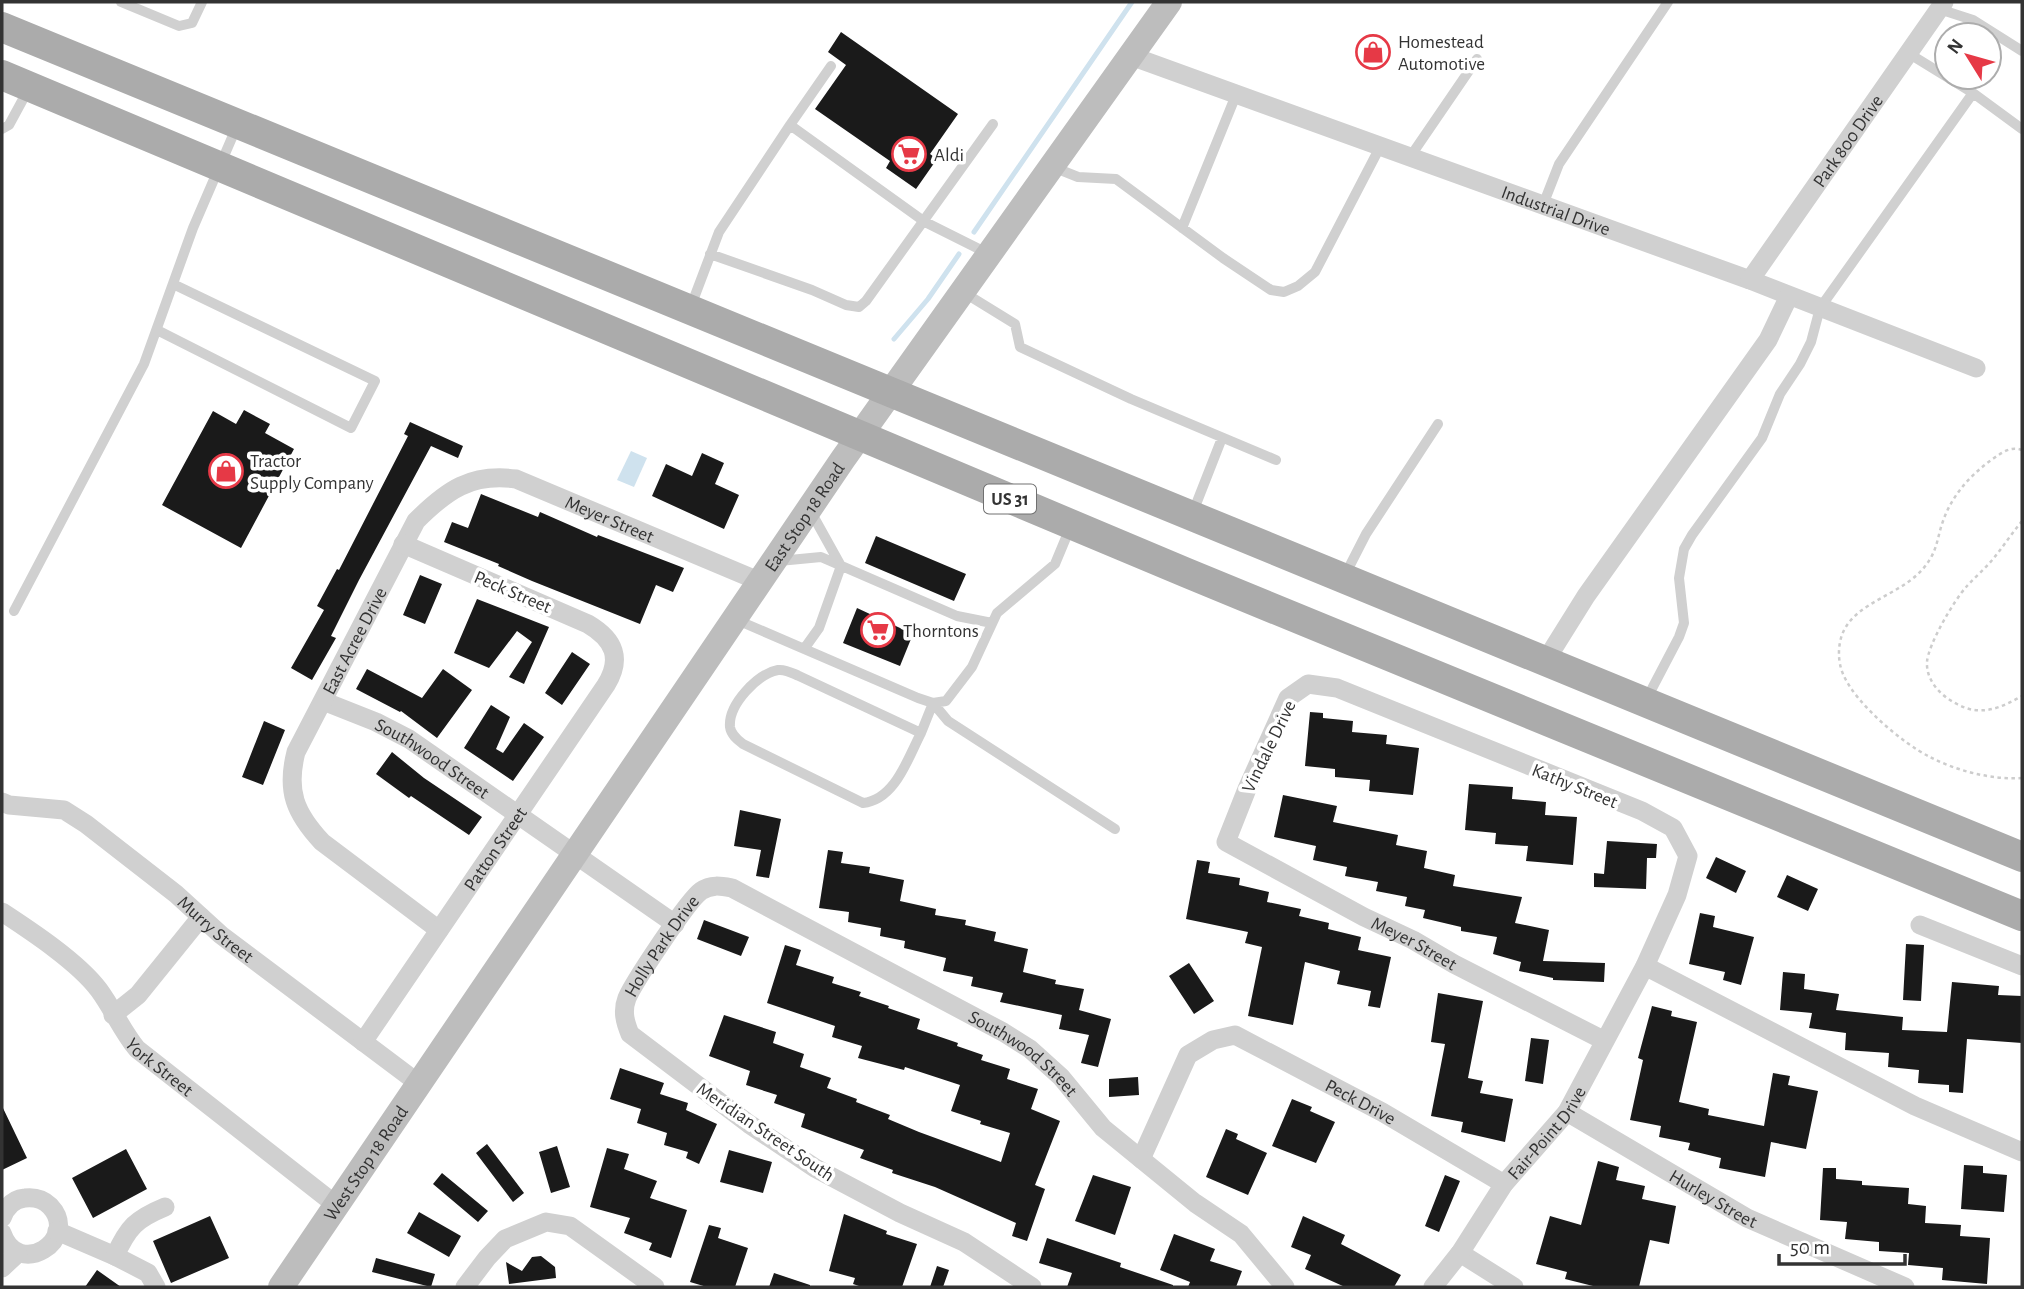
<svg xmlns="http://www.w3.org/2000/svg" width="2024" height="1289" font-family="'Alegreya Sans',sans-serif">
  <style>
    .water { fill: #cfe2ee }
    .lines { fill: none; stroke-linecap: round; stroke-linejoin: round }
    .stream { stroke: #cfe2ee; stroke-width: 5 }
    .building { fill: #1a1a1a }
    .path { stroke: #cdcdcd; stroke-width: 2.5; stroke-dasharray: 3.5 3.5; stroke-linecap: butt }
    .lane { stroke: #d0d0d0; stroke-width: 10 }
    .street { stroke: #d0d0d0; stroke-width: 19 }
    .secondary { stroke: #bdbdbd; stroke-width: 26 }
    .primary { stroke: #ababab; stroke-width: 30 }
    .labels { text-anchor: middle; stroke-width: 7; stroke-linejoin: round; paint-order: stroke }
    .shield { fill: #fff; stroke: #707070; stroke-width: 2 }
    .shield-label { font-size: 18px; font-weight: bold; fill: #333 }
    .poi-label { font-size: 19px; fill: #333; stroke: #fff; text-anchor: start }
    .street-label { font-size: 19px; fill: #333; stroke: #fff }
  </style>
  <rect width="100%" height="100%" fill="#fff"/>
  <path class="water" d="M631,451L647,458L634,487L617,480Z"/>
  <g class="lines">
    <path class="stream" d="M974,232L1132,2
      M894,339L928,299L959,254"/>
  </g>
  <path class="building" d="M841,32L958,114L930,154L937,159L916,189L886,168L890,161L815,109L846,65L828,52Z
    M244,410L270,424L265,433L294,449L241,548L162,505L213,411L236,424Z
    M410,422L463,446L458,458L431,446L359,580L331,636L336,638L312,680L291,668L324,610L317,606L337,569L339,570L408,436L404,434Z
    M702,453L724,463L715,484L739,495L724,529L652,496L666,464L692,476Z
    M481,494L538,517L540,512L597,537L598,535L684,568L673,592L656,585L640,624L532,581L498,566L499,564L444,542L452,522L468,528Z
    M876,536L966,574L954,601L865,563Z
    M420,575L442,584L425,624L403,615Z
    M477,599L549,627L524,684L509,677L532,642L517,631L489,668L454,653Z
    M857,608L913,634L900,666L843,643Z
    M572,652L590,664L562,705L545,693Z
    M367,669L422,698L443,669L472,690L437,738L401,711L400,712L356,689Z
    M491,705L510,717L496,749L503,753L524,723L544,737L513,781L464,748Z
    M1310,712L1323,713V718L1353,721L1352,732L1387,735L1386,744L1419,748L1413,795L1369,791L1370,780L1335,777V769L1305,766Z
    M264,721L285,730L263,785L242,777Z
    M392,752L424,778L482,817L469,835L411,796L409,798L376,774Z
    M1469,784L1513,787L1512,799L1546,802L1545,815L1577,817L1573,865L1526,861L1528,846L1495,844L1496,833L1465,830Z
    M1283,795L1337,806L1333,822L1398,835L1396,845L1427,851L1424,868L1455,875L1453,886L1522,897L1515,923L1549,930L1543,961L1605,963L1604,982L1553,980V978L1519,971L1521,962L1493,954L1497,937L1461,931V927L1423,918L1425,910L1405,906L1407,897L1376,891L1378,882L1345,876L1347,867L1313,860L1316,846L1274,837Z
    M740,810L781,819L769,878L756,876L761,850L734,846Z
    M1607,841L1657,844L1656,858H1647L1646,889L1594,887V873L1604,874Z
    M828,850L843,852L841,863L870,867L869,873L904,880L900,901L936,909L935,915L966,920L965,925L996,932L994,941L1028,949L1023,972L1056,980L1055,984L1084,989L1079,1010L1111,1019L1098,1067L1081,1063L1089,1035L1059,1029L1062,1015L1000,1002L1003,993L971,986L973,977L943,971L946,958L904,948L905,941L880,936L881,928L848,922L849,912L819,908Z
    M1716,857L1746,871L1736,893L1706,878Z
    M1197,860L1210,862L1208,873L1240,878L1239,885L1269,892L1267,902L1301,909L1299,916L1329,923L1328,929L1361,937L1358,950L1391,957L1380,1008L1368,1006L1371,991L1337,984L1340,971L1305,962L1293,1025L1248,1016L1262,947L1245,943L1248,932L1186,919Z
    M1787,875L1818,889L1808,911L1777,897Z
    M1700,913L1715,916L1713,927L1754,937L1741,985L1723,980L1725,972L1689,964Z
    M704,920L749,937L741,956L697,939Z
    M1906,944L1924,945L1921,1001L1903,1000Z
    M785,945L801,950L796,965L834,977L832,983L861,992L859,996L889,1006L888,1008L920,1019L917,1029L958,1043L957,1046L983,1055L981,1060L1010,1069L1007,1079L1038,1089L1031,1109L1060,1121L1035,1185L1045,1189L1027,1241L1012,1236L1016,1223L935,1187L892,1173L893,1170L860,1158L864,1150L801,1127L805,1114L774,1103L777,1095L746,1085L750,1071L709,1056L724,1015L776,1032L773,1043L804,1054L800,1067L831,1078L827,1088L857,1099L856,1102L890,1115L888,1119L919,1132L1001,1162L1010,1133L980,1124L981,1121L951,1111L960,1085L905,1067L904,1070L858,1058L862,1046L832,1037L835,1026L767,1003Z
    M1189,963L1214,1001L1194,1014L1169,976Z
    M1783,972L1805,974L1804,989L1839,994L1836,1010L1903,1017L1902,1030L1947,1032L1952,982L1999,986L1998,995L2022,996V1043L1967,1039L1963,1093L1949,1092V1085L1918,1083L1919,1070L1888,1067L1889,1053L1845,1050L1846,1033L1809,1028L1812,1013L1780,1010Z
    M1438,993L1483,1001L1468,1078L1483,1081L1480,1093L1513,1099L1505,1142L1461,1132L1463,1122L1431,1116L1445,1044L1431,1042Z
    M1652,1006L1672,1011L1671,1016L1697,1022L1679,1102L1709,1109L1708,1115L1764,1126L1773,1073L1790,1076L1788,1085L1818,1091L1806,1149L1771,1142L1765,1177L1719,1168L1721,1158L1688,1150L1690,1143L1659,1137L1661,1126L1630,1120L1643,1060L1638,1058Z
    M1531,1038L1549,1040L1543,1084L1525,1081Z
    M620,1068L664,1083L660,1094L688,1103L686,1110L717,1124L699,1164L686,1158L688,1152L664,1145L667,1133L637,1123L641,1109L610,1099Z
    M1138,1077L1139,1095L1109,1097V1079Z
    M1292,1099L1312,1107L1310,1111L1335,1122L1316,1163L1272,1146Z
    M2,1106L27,1158L2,1170Z
    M1226,1129L1238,1134L1236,1139L1267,1153L1248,1195L1206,1177Z
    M487,1144L524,1193L513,1202L476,1153Z
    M557,1146L570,1187L551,1193L539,1152Z
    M607,1148L629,1154L624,1169L657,1181L650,1198L687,1210L671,1258L649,1250L652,1243L624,1233L630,1218L590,1207Z
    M126,1149L147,1189L93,1218L72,1178Z
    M729,1150L772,1162L763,1193L720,1182Z
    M1598,1161L1619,1167L1616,1180L1645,1186L1642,1199L1676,1206L1669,1244L1650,1240L1639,1287H1597L1565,1279L1567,1272L1536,1264L1550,1216L1581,1225Z
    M1964,1165L1983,1166V1173L2007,1175L2004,1212L1961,1209Z
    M1823,1168H1836V1179L1862,1181V1185L1909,1188L1908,1204L1926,1206L1925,1223L1961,1225L1960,1236L1990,1238L1987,1284L1942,1280L1943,1268L1908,1265L1909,1253L1879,1251V1242L1845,1239L1847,1222L1820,1220Z
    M442,1173L488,1211L478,1222L433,1184Z
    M1093,1175L1131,1187L1115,1235L1075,1221Z
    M1445,1175L1460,1181L1439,1232L1425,1226Z
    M419,1212L461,1236L449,1257L407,1233Z
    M844,1214L887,1231L886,1234L917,1244L902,1287H862L853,1284L855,1278L829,1271Z
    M210,1216L229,1258L171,1283L153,1241Z
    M1303,1216L1345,1235L1341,1244L1401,1275L1394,1287H1345L1305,1269L1311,1255L1291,1247Z
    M709,1225L721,1228L718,1238L748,1248L735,1287H707L690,1282Z
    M1174,1234L1215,1249L1210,1261L1242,1271L1236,1287H1188L1190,1282L1160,1270Z
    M1047,1238L1121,1263L1120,1267L1173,1285V1287H1067L1072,1273L1039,1263Z
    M541,1256L555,1267L556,1278L509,1284L506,1262L522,1271L532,1257Z
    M376,1258L435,1274L431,1287L372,1272Z
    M937,1266L949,1270L943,1287H930Z
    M97,1270L121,1287H85Z
    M774,1273L810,1285V1287H769Z"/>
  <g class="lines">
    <path class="path" d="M2022,450C2011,446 2003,452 1994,458C1970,475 1951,496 1942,524C1938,536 1937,548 1930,559C1909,596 1852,599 1841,638C1838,649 1838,662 1843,674C1855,703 1902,743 1930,757C1957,771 1992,780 2022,778
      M2022,521C2012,533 2003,547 1993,559C1985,569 1975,577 1967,586C1954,600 1928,645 1927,662C1926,681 1941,696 1957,704C1980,717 2001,708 2022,696"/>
    <path class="lane" d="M121,2L179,26L192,23L202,2
      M1939,9L1973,20L2022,51
      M1973,93L2022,129
      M790,125L831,66
      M2,129L9,125L28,90
      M1410,157L1477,59
      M1053,167L1078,177L1116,179L1223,258L1271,290L1284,292L1298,286L1315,272L1380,147
      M1543,205L1559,164L1668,2
      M1182,228L1236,95
      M710,254L812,290L846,305L859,307L866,301L993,124
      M963,292L1015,324L1020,347L1131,399L1276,460
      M691,306L719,232L790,125L925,222L987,253
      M157,330L351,428L375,381L173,284
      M1193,512L1222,438
      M779,561L821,557L957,616L992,623
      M1345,575L1366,534L1438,424
      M14,611L144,364L193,228L237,126
      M737,620L918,698L933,703L946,701L972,667L997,613L1055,564L1070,528
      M804,649L819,628L841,566L811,512
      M1646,700L1679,637L1684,623L1679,578L1684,549L1692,535L1762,438L1780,394L1800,364L1811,342L1820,308L1973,93L1908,53
      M921,733C908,758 895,800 863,803L743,744C738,740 731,735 730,727C728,705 757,674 778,670C786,669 792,673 799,676L921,733L933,703L948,721L1115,829"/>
    <g class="street">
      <path id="s1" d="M1131,56L1750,280L1976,368"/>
      <path id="s2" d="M1750,280L1944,2"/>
      <path d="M1546,660L1586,596L1768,340L1789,296"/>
      <path id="s3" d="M323,701L376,722L409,739L675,924"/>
      <path id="s4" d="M2,802L9,805L64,810L86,824L176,894L221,935L418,1083"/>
      <path id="s5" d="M2,912C31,931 78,962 99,990C113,1009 122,1031 137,1049L336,1205"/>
      <path d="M1920,925L2022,966"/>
      <path id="s6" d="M439,930L322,842C295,813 286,791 296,752L416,521C447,490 471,473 516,479L761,582"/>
      <path d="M1645,966L1915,1106L2022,1152"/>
      <path d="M113,1015L138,995L201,917"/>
      <path id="s7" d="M363,1042L606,685C622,659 615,640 588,624L403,544"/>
      <path id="s8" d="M1567,1112L1747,1218L1905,1287"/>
      <path id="s9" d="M1141,1159L1188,1055L1213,1040L1235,1035L1382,1112L1504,1184"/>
      <path d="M2,1218C6,1207 13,1199 25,1198C34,1197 43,1199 50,1206C81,1239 18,1280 2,1233"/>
      <path d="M57,1231L115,1256L148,1273L156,1287"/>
      <path d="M1460,1253L1514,1287"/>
      <path d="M115,1256C128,1227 136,1219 165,1207"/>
      <path d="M2,1268L18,1253"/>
      <path d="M465,1287L487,1258L505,1239L546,1222L570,1226L655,1287"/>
      <path id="s10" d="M1032,1287L964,1242L900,1213L815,1168L749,1124L630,1034C625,1022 622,1011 627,998C634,982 688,900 701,891C711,884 721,886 732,888L1003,1032L1030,1049L1061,1077L1103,1128L1195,1203L1241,1234L1285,1287"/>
      <path id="s11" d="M1433,1287L1460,1253L1504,1184L1567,1112L1645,966L1677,895L1688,856L1673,828L1642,811L1337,688L1308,684L1288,698L1247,789L1226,842L1364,917L1413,940L1454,964L1605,1041"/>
    </g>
    <path class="secondary" id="s12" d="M281,1287L843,459L1169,2"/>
    <path class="primary" d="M2,27L2022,857
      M2,75L1187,573L2022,916"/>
  </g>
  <defs>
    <g id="shop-ring" transform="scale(1.75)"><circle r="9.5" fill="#fff" stroke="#e63946" stroke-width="1.5"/><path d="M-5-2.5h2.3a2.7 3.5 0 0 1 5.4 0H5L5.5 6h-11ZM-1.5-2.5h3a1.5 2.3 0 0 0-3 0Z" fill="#e63946"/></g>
    <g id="supermarket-ring" transform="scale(1.75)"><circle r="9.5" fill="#fff" stroke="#e63946" stroke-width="1.5"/><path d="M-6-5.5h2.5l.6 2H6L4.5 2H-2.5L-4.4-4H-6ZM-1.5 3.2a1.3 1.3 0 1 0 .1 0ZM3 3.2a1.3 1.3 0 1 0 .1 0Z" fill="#e63946"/></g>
  </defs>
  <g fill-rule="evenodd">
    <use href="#shop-ring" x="1373" y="52"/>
    <use href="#supermarket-ring" x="909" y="154"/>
    <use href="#shop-ring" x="226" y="471"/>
    <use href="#supermarket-ring" x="878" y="630"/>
  </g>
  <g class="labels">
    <rect class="shield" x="984" y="484.5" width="52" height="29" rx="5"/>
    <g class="shield-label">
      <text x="1010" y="505">US 31</text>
    </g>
    <g class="poi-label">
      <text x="1398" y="48">Homestead<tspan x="1398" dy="22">Automotive</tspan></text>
      <text x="934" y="161">Aldi</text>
      <text x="250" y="467">Tractor<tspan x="250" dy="22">Supply Company</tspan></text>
      <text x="903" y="637">Thorntons</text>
    </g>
    <g class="street-label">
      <text dy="7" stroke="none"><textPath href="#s2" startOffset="170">Park 800 Drive</textPath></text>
      <text dy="7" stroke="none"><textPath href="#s1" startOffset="452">Industrial Drive</textPath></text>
      <text dy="7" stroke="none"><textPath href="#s12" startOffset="931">East Stop 18 Road</textPath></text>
      <text dy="7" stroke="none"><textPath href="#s6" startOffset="721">Meyer Street</textPath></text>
      <text transform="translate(513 591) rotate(23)" y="7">Peck Street</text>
      <text dy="7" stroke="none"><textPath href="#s6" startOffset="371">East Acree Drive</textPath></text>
      <text transform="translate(1268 746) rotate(-64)" y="7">Vindale Drive</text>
      <text dy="7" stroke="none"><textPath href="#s3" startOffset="124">Southwood Street</textPath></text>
      <text transform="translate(1575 785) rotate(22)" y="7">Kathy Street</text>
      <text dy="7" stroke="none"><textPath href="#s7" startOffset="234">Patton Street</textPath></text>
      <text dy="7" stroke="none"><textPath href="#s4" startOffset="256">Murry Street</textPath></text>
      <text dy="7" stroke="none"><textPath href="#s11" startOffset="1325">Meyer Street</textPath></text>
      <text dy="7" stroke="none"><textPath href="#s10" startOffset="576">Holly Park Drive</textPath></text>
      <text dy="7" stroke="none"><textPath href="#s10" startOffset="1012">Southwood Street</textPath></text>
      <text dy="7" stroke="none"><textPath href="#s5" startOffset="224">York Street</textPath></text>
      <text dy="7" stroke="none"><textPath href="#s9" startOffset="308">Peck Drive</textPath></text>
      <text transform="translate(766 1131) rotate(34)" y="7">Meridian Street South</text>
      <text dy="7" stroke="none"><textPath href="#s11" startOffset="192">Fair-Point Drive</textPath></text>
      <text dy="7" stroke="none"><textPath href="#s12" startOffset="150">West Stop 18 Road</textPath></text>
      <text dy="7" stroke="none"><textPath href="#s8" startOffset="170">Hurley Street</textPath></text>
    </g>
  </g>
  <rect width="2024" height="1289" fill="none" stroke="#333333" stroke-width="7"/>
  <g transform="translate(1968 56) rotate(307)"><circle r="33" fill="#ffffff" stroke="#adadad" stroke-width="2"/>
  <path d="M0-5L12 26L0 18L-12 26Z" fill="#e63946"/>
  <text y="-10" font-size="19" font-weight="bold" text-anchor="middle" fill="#333333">N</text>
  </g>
  <path d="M1779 1254v10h126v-10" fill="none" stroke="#333333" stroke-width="3.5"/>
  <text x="1790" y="1254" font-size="21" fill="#333333" stroke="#ffffff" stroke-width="5" paint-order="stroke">50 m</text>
</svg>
